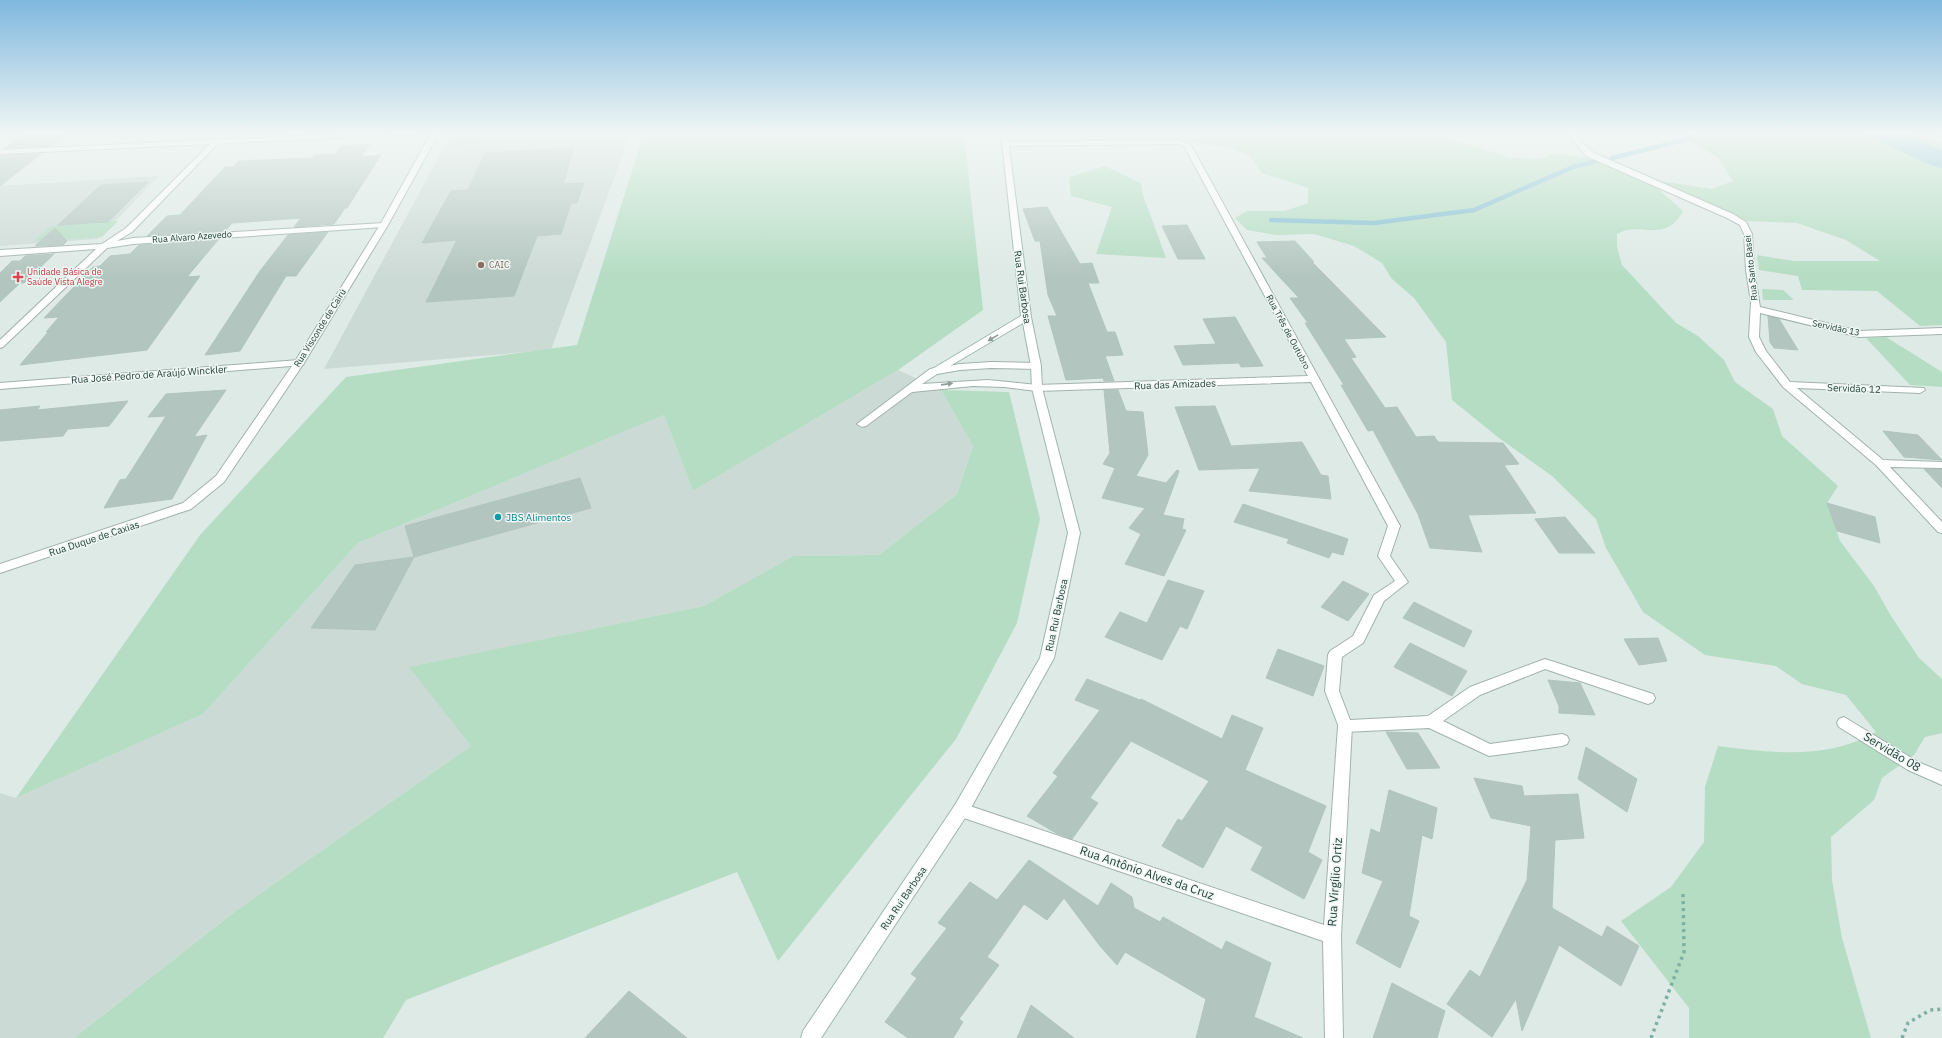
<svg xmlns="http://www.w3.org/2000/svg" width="1942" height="1038" font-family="'IBM Plex Sans',sans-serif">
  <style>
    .built { fill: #ccdad5 }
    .green { fill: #b5ddc3 }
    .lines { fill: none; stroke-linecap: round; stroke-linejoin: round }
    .stream { stroke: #82bfd2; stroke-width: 4.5 }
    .river { fill: #82bfd2; fill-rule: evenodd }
    .building { fill: #b3c5bf; stroke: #b0c4bd }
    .service-casing { stroke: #a1b2ad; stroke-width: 2 }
    .minor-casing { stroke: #a1b2ad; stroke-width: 2 }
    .tertiary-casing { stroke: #a1b2ad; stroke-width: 2 }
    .secondary-casing { stroke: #9db6af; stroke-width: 2 }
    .path { stroke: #7dafa3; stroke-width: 3.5; stroke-dasharray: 3 4; stroke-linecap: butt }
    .service { fill: #fff; fill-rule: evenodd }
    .minor { fill: #fff; fill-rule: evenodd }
    .tertiary { fill: #fff; fill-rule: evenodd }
    .secondary { fill: #fff; fill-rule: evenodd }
    .oneway { fill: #8f9c9a }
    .education-dot { fill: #8d6e63; stroke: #eef7f3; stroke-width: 1.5 }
    .health-dot { fill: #e0444e; stroke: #eef7f3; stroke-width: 1.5 }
    .culture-dot { fill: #0f9aa8; stroke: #eef7f3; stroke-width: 1.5 }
    .labels { text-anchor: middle; stroke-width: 3; stroke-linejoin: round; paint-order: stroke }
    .far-street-label { font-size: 9px; fill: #1f3a35; stroke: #eef7f3 }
    .far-education-label { font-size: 9px; fill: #785e54; stroke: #eef7f3; text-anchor: start }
    .far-health-label { font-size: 9px; fill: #be3a42; stroke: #eef7f3; text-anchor: start }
    .street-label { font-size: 10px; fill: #1f3a35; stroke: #eef7f3 }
    .culture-label { font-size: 10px; fill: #0d838f; stroke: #eef7f3; text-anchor: start }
    .near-street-label { font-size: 12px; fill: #1f3a35; stroke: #eef7f3 }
  </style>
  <rect width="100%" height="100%" fill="#deeae6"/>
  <path class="built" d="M555,132H631L551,350L324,369L449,138Z
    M159,176L98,239L0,246V186Z
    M898,370L941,390L973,446L957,494L879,555L793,556L704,606L410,667L471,746L237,910L74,1038H0V793L16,798L203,714L358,543L664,415L693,491Z"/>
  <path class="green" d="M667,132H964L983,310L898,370L693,491L664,415L358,543L203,714L16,798L200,535L346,377L577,345L644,133Z
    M1188,132H1431L1510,158L1541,159L1554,154L1589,158L1655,186L1683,211C1665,245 1640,220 1617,234V247L1622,265L1676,323L1698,336L1724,360L1735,382L1773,409L1782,436L1838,486L1827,503L1840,541L1874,586L1891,616L1919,658L1942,679V733L1925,737L1914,755L1882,778L1874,800L1831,837L1832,880L1842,938L1871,1038H1689V1008L1621,921L1671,887L1704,842L1705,787L1718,746C1772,753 1827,760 1876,732L1846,695L1802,684L1776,666L1705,655L1643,612L1606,548L1596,519L1552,476L1499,438L1452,400L1446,342L1414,298L1392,279L1382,263L1354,246L1314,234L1276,235L1247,230L1235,218L1247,211H1285L1308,203V188L1262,173L1250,156L1231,148L1183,141Z
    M1677,132H1914L1942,143V325L1920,326L1877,291L1802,290L1798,276L1759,270L1757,255L1794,261H1880L1846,240L1797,223L1747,221L1654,180L1712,189L1733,181L1718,158Z
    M489,136L484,144L444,147L449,138Z
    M1105,166L1141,183L1143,195L1166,258L1096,254L1112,207L1071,196L1069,177Z
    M118,221L102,237L34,241L50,227L58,225Z
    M1762,289L1783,290L1794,300H1763Z
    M1886,337L1942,372V387L1910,385L1866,338Z
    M941,390L1009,392L1040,519L1017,623L956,739L778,961L737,872L406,1000L383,1038H74L237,910L471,746L409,667L704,606L793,556L879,555L957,494L973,446Z"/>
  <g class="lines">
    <path class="stream" d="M1612,158L1692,138L1687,132
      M1271,220L1374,223L1474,210L1573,167L1594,162"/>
    <path class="river" d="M1865,132H1899L1942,150V168L1933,166L1869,137Z"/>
  </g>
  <path class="building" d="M29,132H68L51,146L5,148Z
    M370,144L361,157L381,155L347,208H345L334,224L294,227L301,218L232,223L225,231L147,236L167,216L180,215L225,167H233L239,161L312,158L314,155L335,154L342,146Z
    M574,148L563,184L584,183L577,203H571L561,234L537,236L514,296L426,302L457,240L422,243L451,191L468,190L485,153Z
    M41,154L0,186V155Z
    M148,182L108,222L58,225L101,185Z
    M1047,207L1080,264L1092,263L1099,283H1088L1107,332H1115L1123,355L1105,356L1114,381H1104L1103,378L1066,380L1048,316H1057L1048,295L1040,241H1035L1023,209Z
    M1187,225L1205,259H1178L1162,226Z
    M55,228L67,241L63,245L35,246Z
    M328,232L296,276H286L240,351L205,355L260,271L288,235Z
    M218,240L187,277L200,276L147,350L20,365L49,331L46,332L59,317L44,318L93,267L100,266L110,256L130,254L139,245Z
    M1295,241L1314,262H1312L1386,337L1344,339L1356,357L1351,358L1385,408L1397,407L1416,437L1434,436L1438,442L1503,443L1519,464L1504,465L1536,513L1468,515L1482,552L1430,548L1418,514L1379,441L1373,430L1368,431L1341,385H1344L1305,323H1308L1290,298H1299L1262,258H1267L1257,242Z
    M54,254L24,283H20L0,302V273L12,261H20L25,256Z
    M1768,316L1779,319L1798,350L1774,348L1770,342Z
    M1235,317L1263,366L1241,367L1239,363L1183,365L1174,346L1216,344L1203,319Z
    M226,390L194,437L207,435L172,499L104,508L120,480L126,479L166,416L148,417L166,394Z
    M1104,390H1118L1126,411L1143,412L1148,455L1136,476L1166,483L1177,470L1179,471L1163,515L1184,519L1182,529L1186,530L1164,576L1125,564L1141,534L1129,528L1145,508L1102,498L1115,468L1103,464L1110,453Z
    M128,401L109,426L68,429L63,436L0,441V410L40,406L37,410Z
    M1215,406L1231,446L1302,442L1321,475L1328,476L1331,499L1249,491L1260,468L1199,470L1175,407Z
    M1883,431L1918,435L1942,460L1904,457Z
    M1924,469H1942V488Z
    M580,478L591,508L414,557L405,526Z
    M1827,503L1875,517L1880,543L1837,531Z
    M1243,504L1348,539L1343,555L1332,552L1329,558L1287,543L1289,539L1234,522Z
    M1565,517L1595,553H1559L1535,519Z
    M414,557L375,630L311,628L355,565Z
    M1168,580L1204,591L1187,629L1180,626L1162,660L1105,637L1120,612L1147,623Z
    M1343,581L1369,594L1348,621L1321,607Z
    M1414,602L1472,631L1464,647L1403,618Z
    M1658,638L1667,661L1639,665L1624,639Z
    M1410,643L1467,671L1452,696L1394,667Z
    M1278,649L1324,666L1313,696L1266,678Z
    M1087,679L1140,700L1141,699L1222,739L1232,715L1263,728L1245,770L1326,806L1308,852L1322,860L1304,899L1251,870L1263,847L1226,826L1203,868L1162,846L1178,819L1182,821L1209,781L1131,741L1090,798L1098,803L1072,839L1056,833L1027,816L1058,776L1053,773L1100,710L1075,700Z
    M1548,680L1580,683L1595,715L1559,713V706Z
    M1386,732L1418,733L1440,768L1407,769Z
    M1586,747L1637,779L1627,812L1578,779Z
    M1474,778L1522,786L1524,796L1578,794L1584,838L1555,840L1552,908L1602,937L1607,926L1639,946L1621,986L1559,945L1522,1031L1516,999L1492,1037L1447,1004L1470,970L1480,977L1527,880L1531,826L1491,818Z
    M1389,790L1437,808L1432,839L1422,835L1409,916L1419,921L1400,968L1356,943L1383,881L1362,873L1371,829L1380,833Z
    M1029,860L1098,906L1111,883L1132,897L1134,908L1160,922L1163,917L1222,950L1226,941L1271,963L1254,1017L1303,1038H1196L1206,999L1125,952L1117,965L1100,946L1064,898L1047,920L1024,904L987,957L999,965L959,1019L963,1022L953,1038H908L885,1022L917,978L911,974L947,928L938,923L970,882L997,900Z
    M1392,983L1445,1011L1437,1038H1373Z
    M629,991L687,1038H585Z
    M1031,1005L1074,1038H1017Z"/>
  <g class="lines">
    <g class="service-casing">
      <path id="service" d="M991,362L1036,363L1041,366L1036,369L991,368L960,370L937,374L922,384L988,380L1037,385L1042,388L1037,391L1004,387L973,386L912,392L866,426L862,427L857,424L930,369L960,364Z
        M1394,522L1398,523L1400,526L1390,556L1408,582L1384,601L1363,643L1342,657L1339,691L1350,720L1428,716L1470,687L1545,659L1653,694L1655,698L1653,702L1648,704L1545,669L1480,695L1443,721L1490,744L1562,734L1567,736L1569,740L1567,744L1562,746L1489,756L1429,728L1345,732L1340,730L1325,691L1328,655L1330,651L1353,636L1374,595L1395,581L1378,556L1388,526L1390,523Z"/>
    </g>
    <g class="minor-casing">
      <path id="minor" d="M222,132H229L132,232L117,241L133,238L384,223L388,225L384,227L133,244L107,248L3,347L0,348V340L96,249L0,256V250L102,244L126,228Z
        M1569,132H1575L1576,136L1592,152L1733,214L1746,222L1752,234L1754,270L1760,307L1859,331L1942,328V334L1859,337L1760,313L1759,337L1766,351L1790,382L1924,388L1925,390L1920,393L1797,388L1883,460L1942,462V468L1890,467L1942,522V533L1938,532L1876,465L1783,387L1756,352L1749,337L1751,302L1746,270L1744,234L1740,225L1727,218L1586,156L1571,138Z
        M1178,140L1191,145L1400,526L1398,529H1390L1388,526L1311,382L1037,391L1032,388L1037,385L1308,376L1184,146L1177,144L1005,146L1001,144L1005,142Z
        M299,360L304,363L303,365L0,389V383Z
        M1844,717L1918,762L1942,772V785L1908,770L1839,727L1837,723L1839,719Z
        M1345,720L1350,722L1352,726L1341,936L1343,1038H1325L1323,941L961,817L955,815L953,810L955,805L961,803L1324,925L1338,726L1340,722Z"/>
    </g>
    <g class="tertiary-casing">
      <path id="tertiary" d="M5,132H12L0,140V135Z
        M380,132H423L420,134L0,154V150Z
        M424,132L440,134L455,132L442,137L436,138L388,225L304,363L224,482L191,509L0,573V564L183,503L216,476L294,363L380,225L429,137L425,134Z"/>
    </g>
    <g class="secondary-casing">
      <path id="secondary" d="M1001,132H1007L1031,317L1041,366L1042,388L1080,533L1054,658L967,815L821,1038H801L803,1031L955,805L1040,658L1068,533L1032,388L1031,366L1023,323L938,373L934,374L929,371L1021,316Z"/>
    </g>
    <path class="path" d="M1651,1038L1684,952L1683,892
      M1902,1038L1908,1023L1930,1010L1942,1009"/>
    <use href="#service" class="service"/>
    <use href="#minor" class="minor"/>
    <use href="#tertiary" class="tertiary"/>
    <use href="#secondary" class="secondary"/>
  </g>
  <defs><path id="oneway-solid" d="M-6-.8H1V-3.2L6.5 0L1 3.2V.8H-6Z"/></defs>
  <g class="oneway">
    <use href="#oneway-solid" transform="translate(993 338) rotate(149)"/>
    <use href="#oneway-solid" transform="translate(947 384) rotate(-8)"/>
  </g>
  <linearGradient id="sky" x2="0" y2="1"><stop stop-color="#7fb8df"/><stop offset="0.48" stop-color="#f0f6f4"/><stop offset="1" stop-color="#f0f6f4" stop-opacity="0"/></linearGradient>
  <rect width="1942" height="277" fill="url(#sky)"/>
  <circle class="education-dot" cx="481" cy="265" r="4"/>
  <path class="health-dot" d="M16 271h4v4h4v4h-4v4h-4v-4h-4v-4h4z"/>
  <circle class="culture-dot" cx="498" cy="517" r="4"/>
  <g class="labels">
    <g class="far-street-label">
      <text transform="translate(192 237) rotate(-4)" y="3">Rua Alvaro Azevedo</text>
      <text transform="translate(1751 268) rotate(-96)" y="3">Rua Santo Basei</text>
      <text transform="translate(320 328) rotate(-58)" y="3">Rua Visconde de Cairú</text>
      <text transform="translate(1836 328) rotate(12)" y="3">Servidão 13</text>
      <text transform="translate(1288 332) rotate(62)" y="3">Rua Três de Outubro</text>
    </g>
    <g class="far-education-label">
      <text x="489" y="268">CAIC</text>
    </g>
    <g class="far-health-label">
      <text x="27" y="275">Unidade Básica de<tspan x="27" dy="10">Saúde Vista Alegre</tspan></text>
    </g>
    <g class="street-label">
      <text transform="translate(1023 287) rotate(82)" y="4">Rua Rui Barbosa</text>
      <text transform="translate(149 374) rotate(-4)" y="4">Rua José Pedro de Araújo Winckler</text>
      <text transform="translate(1175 384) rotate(-2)" y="4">Rua das Amizades</text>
      <text transform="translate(1854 388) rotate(2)" y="4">Servidão 12</text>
      <text transform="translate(94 538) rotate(-18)" y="4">Rua Duque de Caxias</text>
      <text transform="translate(1056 615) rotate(-78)" y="4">Rua Rui Barbosa</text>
      <text transform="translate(903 898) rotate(-56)" y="4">Rua Rui Barbosa</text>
    </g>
    <g class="culture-label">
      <text x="506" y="521">JBS Alimentos</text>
    </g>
    <g class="near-street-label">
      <text transform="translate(1892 752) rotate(31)" y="4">Servidão 08</text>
      <text transform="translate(1147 873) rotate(19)" y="4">Rua Antônio Alves da Cruz</text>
      <text transform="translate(1335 882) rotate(-86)" y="4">Rua Virgílio Ortiz</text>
    </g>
  </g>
</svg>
